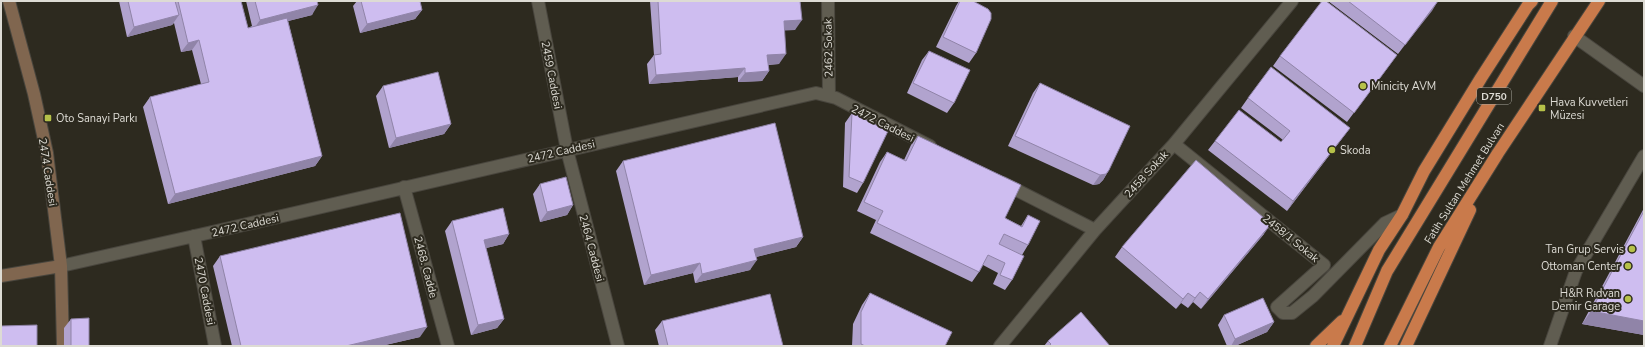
<svg xmlns="http://www.w3.org/2000/svg" width="1645" height="347" font-family="'Nunito Sans',sans-serif">
  <style>
    .lines { fill: none; stroke-linecap: round; stroke-linejoin: round }
    .street-casing { stroke: #49463e; stroke-width: 14 }
    .secondary-casing { stroke: #49463e; stroke-width: 14 }
    .highway-casing { stroke: #49463e; stroke-width: 14 }
    .street { stroke: #605d51; stroke-width: 12 }
    .secondary { stroke: #80664f; stroke-width: 12 }
    .highway { stroke: #c97a4b; stroke-width: 12 }
    .wall { fill: #b1a3ce }
    .shaded-wall { fill: #9084a8 }
    .building { fill: #cebdf0; stroke: #9084a8 }
    .poi-dot { fill: #b6c149; stroke: #2d2a1f; stroke-width: 1.5 }
    .labels { text-anchor: middle; stroke-width: 4; stroke-linejoin: round; paint-order: stroke }
    .shield { fill: #2d2a1f; stroke: #a8a69e; stroke-width: 1 }
    .shield-label { font-size: 10px; font-weight: bold; fill: #dddbd4 }
    .street-label { font-size: 11px; fill: #dddbd4; stroke: #2d2a1f }
    .poi-label { font-size: 11px; fill: #dddbd4; stroke: #2d2a1f; text-anchor: start }
  </style>
  <rect width="100%" height="100%" fill="#2d2a1f"/>
  <g class="lines">
    <g class="street-casing">
      <path id="street" d="M538,1L567,150L618,346
        M828,1L829,96
        M1574,36L1644,86
        M1174,144L1324,265L1277,307L1283,313H1292L1313,296L1385,223L1402,215
        M1003,183L1095,230
        M404,187L448,346
        M194,236L215,346
        M61,266L230,228L816,93L836,98L930,146
        M1000,346L1095,230L1174,144L1292,1
        M1550,346L1576,271L1644,156"/>
    </g>
    <g class="secondary-casing">
      <path id="secondary" d="M9,1L34,94L47,153L61,266L63,346
        M1,276L61,266"/>
    </g>
    <g class="highway-casing">
      <path id="highway" d="M1316,346L1342,321
        M1333,346L1379,250L1402,215L1424,171L1481,78L1528,5L1532,1
        M1355,346L1387,271L1552,1
        M1390,346L1439,247L1498,153L1599,1
        M1406,346L1470,210"/>
    </g>
    <use href="#street" class="street"/>
    <use href="#secondary" class="secondary"/>
    <use href="#highway" class="highway"/>
  </g>
  <path class="wall" d="M119,1H241L248,28L252,26L246,1H317L312,15L288,21L322,156L315,166L168,204L143,107L150,97L201,84L192,50L181,52L174,23L172,25L127,37Z
    M357,1H420L422,10L415,19L360,33L353,6Z
    M650,1H800L795,30H784L779,64L768,65L769,71L762,81L738,82V77L649,84L647,64L654,55Z
    M959,1H973L976,53L969,63L936,47L956,6Z
    M1328,1H1438L1398,54Z
    M929,51L954,103L947,113L907,93L922,60Z
    M1397,55L1347,122L1273,66L1280,56Z
    M1040,83L1109,170L1103,180L1099,184L1093,185L1008,146L1033,93Z
    M383,86L451,124L444,134L389,148L376,96Z
    M1248,98L1350,128L1287,211L1208,150L1215,141L1281,142L1283,140L1241,108Z
    M852,113L863,183L857,193L843,187L845,123Z
    M918,136L1005,218L1021,226L1028,215V245L1022,255L1012,280L1005,290L993,284L998,273L983,265L979,272L972,282L870,233L876,220L857,211L880,162L887,152L904,160L911,145Z
    M623,161L803,237L796,247L756,257L750,270L695,283L693,273L644,285L616,171Z
    M540,184L573,205L567,215L540,222L533,194Z
    M1644,208V335L1582,324Z
    M452,221L509,234L503,244L486,248L504,319L497,328L471,335L445,231Z
    M1264,234L1201,309L1193,302L1188,308L1181,303L1176,309L1115,257L1122,247Z
    M220,256L420,337L381,346H232L213,266Z
    M870,293L945,346H852L853,324L862,305Z
    M1224,315L1274,322L1267,332L1235,346H1227L1218,325Z
    M71,319L89,346H64V328Z
    M662,321L783,346H659L655,330Z
    M1048,341L1110,346H1044Z"/>
  <path class="shaded-wall" d="M1438,1L1432,11L1398,54L1405,45Z
    M318,5L312,15L253,30L260,20Z
    M422,10L415,19L360,33L367,24Z
    M179,15L172,25L127,37L134,27Z
    M802,20L795,30L777,31L784,21Z
    M199,40L192,50L181,52L188,43Z
    M786,54L779,64L761,65L767,55Z
    M745,68L738,77L649,84L656,75Z
    M769,71L762,81L738,82L745,73Z
    M451,124L444,134L389,148L396,138Z
    M1350,128L1343,137L1287,211L1293,201Z
    M322,156L315,166L168,204L175,194Z
    M1109,170L1103,180L1099,184L1093,185L1100,175Z
    M573,205L567,215L540,222L547,212Z
    M1271,224L1264,234L1201,309L1208,299Z
    M509,234L503,244L478,250L484,240Z
    M803,237L796,247L748,259L754,249Z
    M757,260L750,270L695,283L702,274Z
    M700,263L693,273L644,285L651,275Z
    M1200,292L1193,302L1188,308L1195,298Z
    M1188,293L1181,303L1176,309L1183,299Z
    M1591,311L1644,321V335L1582,324Z
    M504,319L497,328L471,335L478,325Z
    M1274,322L1267,332L1235,346H1231L1235,339Z
    M427,327L420,337L381,346H346Z"/>
  <path class="building" d="M128,1H175L179,15L134,27Z
    M178,1H241L248,28L287,18L322,156L175,194L150,97L209,82L199,40L188,43Z
    M255,1H317L318,5L260,20Z
    M361,1H420L422,10L367,24Z
    M658,1H800L802,20L784,21L786,54L767,55L769,71L745,73V68L656,75L654,55L661,54Z
    M960,1H973L988,9L991,13V19L976,53L943,37Z
    M1322,1H1326L1397,55L1354,113L1280,56Z
    M1348,1H1438L1405,45Z
    M929,51L970,70L954,103L913,83Z
    M1271,67L1350,128L1293,201L1215,141L1239,110L1281,142L1290,131L1248,98Z
    M438,72L451,124L396,138L383,86Z
    M1040,83L1130,126L1109,170L1106,174L1100,175L1015,136Z
    M852,113L888,131L863,183L849,177Z
    M775,123L803,237L754,249L757,260L702,274L700,263L651,275L623,161Z
    M918,136L1021,185L1005,218L1022,227L1028,215L1040,221L1028,245L1004,234L999,244L1024,256L1012,280L1000,275L1005,263L988,255L979,272L877,223L883,211L864,202L887,152L906,161Z
    M1196,160L1271,224L1208,299L1200,292L1195,298L1188,293L1183,299L1122,247Z
    M566,177L573,205L547,212L540,184Z
    M503,208L509,234L484,240L504,319L478,325L452,221Z
    M1644,211V321L1591,311Z
    M400,213L427,327L346,346H241L220,256Z
    M870,293L952,332L945,346H865L861,344V312Z
    M770,294L783,346H668L662,321Z
    M1263,298L1274,322L1235,339L1224,315Z
    M1081,312L1110,346H1049L1051,344L1048,341Z
    M89,318V346H71V319Z
    M37,325V346H1V326Z"/>
  <g class="poi-dot">
    <circle cx="1363" cy="86" r="4"/>
    <rect x="1538" y="104" width="8" height="8" rx="2"/>
    <rect x="44" y="114" width="8" height="8" rx="2"/>
    <circle cx="1332" cy="150" r="4"/>
    <circle cx="1632" cy="249" r="4"/>
    <circle cx="1628" cy="266" r="4"/>
    <circle cx="1628" cy="299" r="4"/>
  </g>
  <g class="labels">
    <rect class="shield" x="1477" y="88" width="34" height="16" rx="3"/>
    <g class="shield-label">
      <text x="1494" y="100">D750</text>
    </g>
    <g class="street-label">
      <text transform="translate(828 48) rotate(-91)" y="4">2462 Sokak</text>
      <text transform="translate(552 75) rotate(79)" y="4">2459 Caddesi</text>
      <text transform="translate(883 123) rotate(27)" y="4">2472 Caddesi</text>
      <text transform="translate(561 151) rotate(-13)" y="4">2472 Caddesi</text>
      <text transform="translate(48 172) rotate(81)" y="4">2474 Caddesi</text>
      <text transform="translate(1146 174) rotate(-48)" y="4">2458 Sokak</text>
      <text transform="translate(1464 183) rotate(-58)" y="4">Fatih Sultan Mehmet Bulvarı</text>
      <text transform="translate(245 225) rotate(-13)" y="4">2472 Caddesi</text>
      <text transform="translate(1291 238) rotate(39)" y="4">2458/1 Sokak</text>
      <text transform="translate(592 248) rotate(75)" y="4">2464 Caddesi</text>
      <text transform="translate(426 267) rotate(75)" y="4">2468. Cadde</text>
      <text transform="translate(205 291) rotate(79)" y="4">2470 Caddesi</text>
    </g>
    <g class="poi-label">
      <text x="1371" y="90">Minicity AVM</text>
      <text x="1550" y="106">Hava Kuvvetleri<tspan x="1550" dy="13">Müzesi</tspan></text>
      <text x="56" y="122">Oto Sanayi Parkı</text>
      <text x="1340" y="154">Skoda</text>
      <text x="1624" y="253" text-anchor="end">Tan Grup Servis</text>
      <text x="1620" y="270" text-anchor="end">Ottoman Center</text>
      <text x="1620" y="297" text-anchor="end">H&amp;R Rıdvan<tspan x="1620" dy="13">Demir Garage</tspan></text>
    </g>
  </g>
  <rect width="1645" height="347" fill="none" stroke="#dddbd4" stroke-width="4"/>
</svg>
